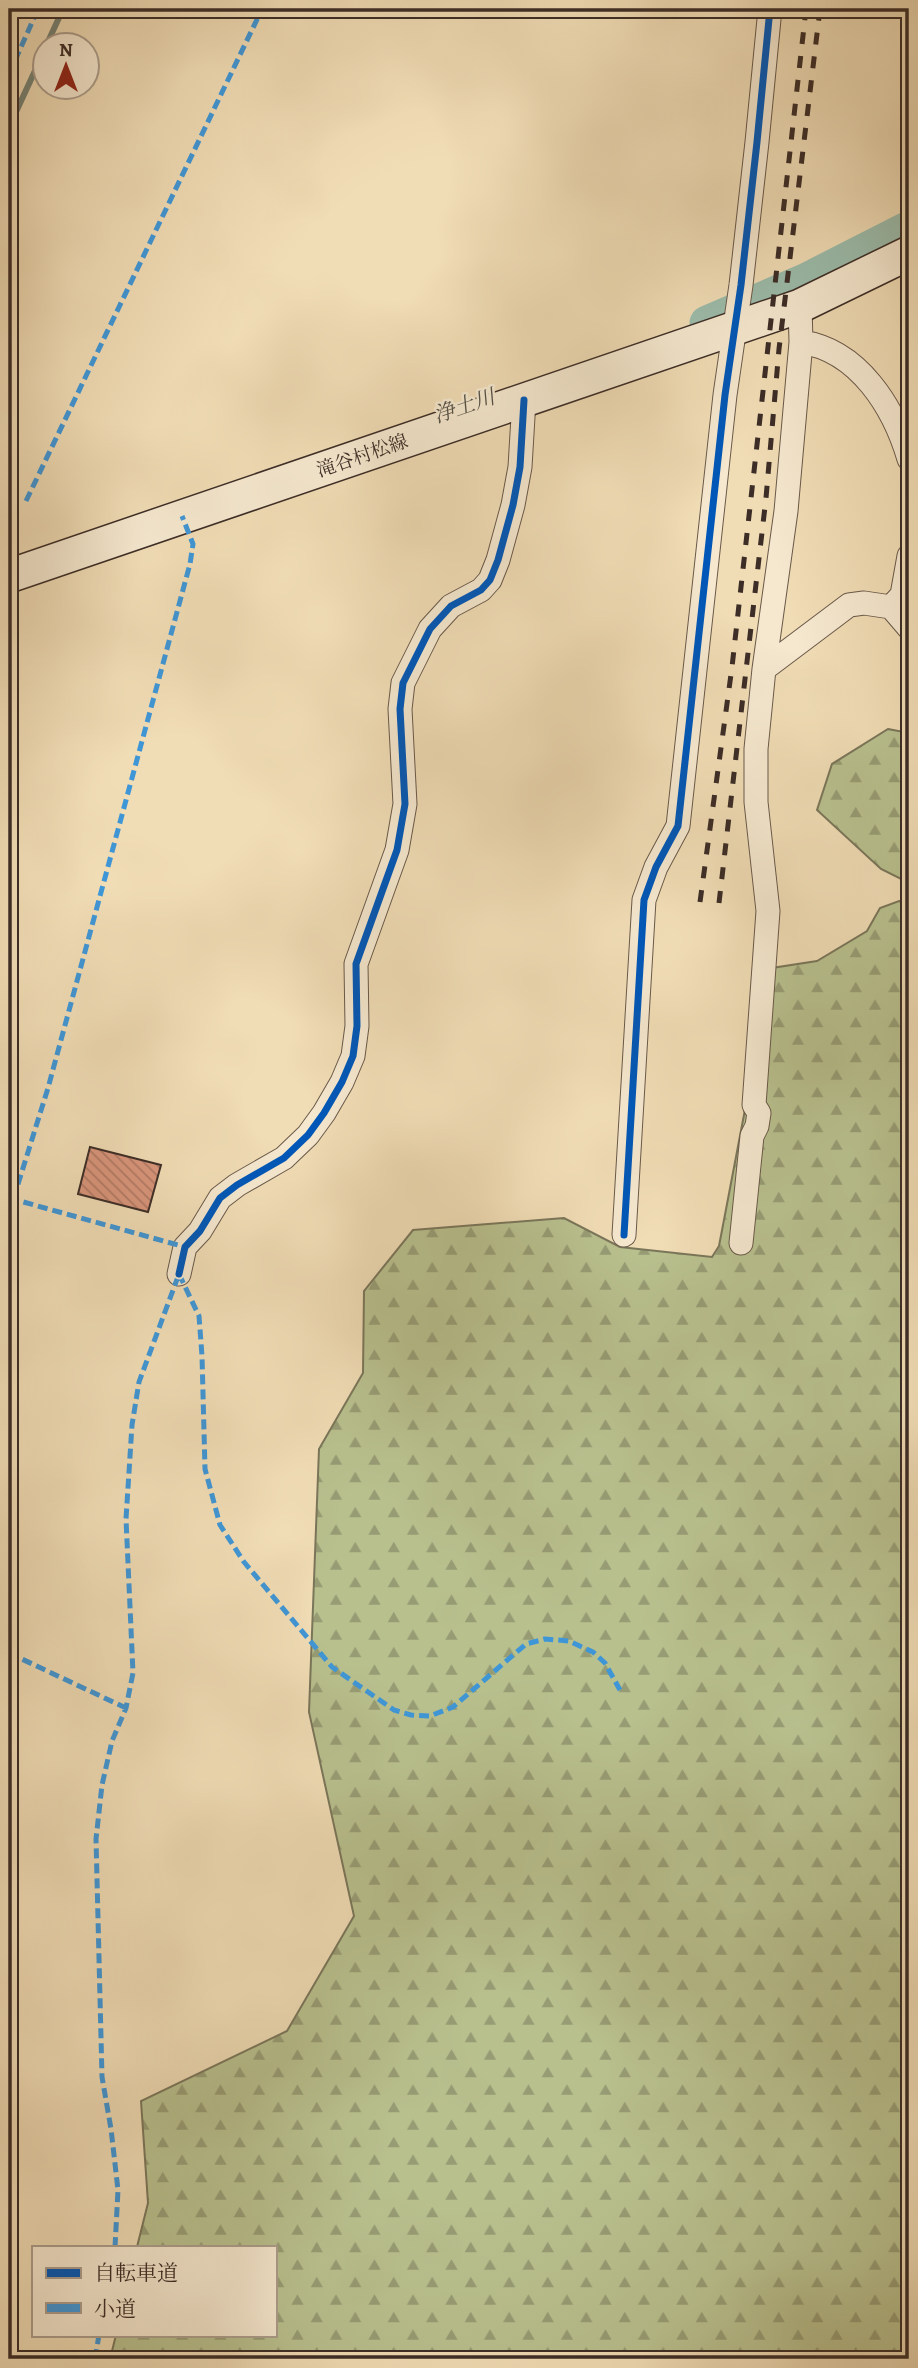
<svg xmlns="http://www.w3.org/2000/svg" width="918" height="2368" font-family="Alegreya,'Noto Serif JP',serif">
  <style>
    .forest { fill: url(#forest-firs); stroke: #7a765a; stroke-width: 2 }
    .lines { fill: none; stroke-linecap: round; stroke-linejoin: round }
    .stream { stroke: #758376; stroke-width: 6 }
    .river { stroke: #9bbcab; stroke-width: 35 }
    .building { fill: url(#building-back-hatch); stroke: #3c2d27; stroke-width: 2 }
    .street-casing { stroke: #69594a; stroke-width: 25 }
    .secondary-casing { stroke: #3c2d27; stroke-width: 36 }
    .street { stroke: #f5e8cf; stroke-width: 23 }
    .secondary { stroke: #f5e8cf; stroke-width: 33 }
    .rail { stroke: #3c2d27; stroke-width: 5; stroke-dasharray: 12 12; stroke-linecap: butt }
    .quiet { stroke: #3f96d6; stroke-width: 5; stroke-dasharray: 10 5; stroke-linecap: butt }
    .cycleway-casing { stroke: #f5e8cf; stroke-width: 11 }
    .cycleway { stroke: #0057b8; stroke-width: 7 }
    .labels { text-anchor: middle; stroke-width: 5; stroke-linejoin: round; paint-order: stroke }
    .street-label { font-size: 19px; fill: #3c2d27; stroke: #f5e8cf }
    .water-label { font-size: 21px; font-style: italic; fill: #545148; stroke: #f5e8cf }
  </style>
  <defs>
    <pattern id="forest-firs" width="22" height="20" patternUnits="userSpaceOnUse" patternTransform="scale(1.75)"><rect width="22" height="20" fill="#b8c08e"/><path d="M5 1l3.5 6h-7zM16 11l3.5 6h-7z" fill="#979c74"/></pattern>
    <pattern id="building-back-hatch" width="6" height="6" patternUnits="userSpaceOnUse" patternTransform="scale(1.75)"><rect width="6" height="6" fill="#d9957b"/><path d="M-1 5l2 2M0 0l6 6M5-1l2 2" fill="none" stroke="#b17a65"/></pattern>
  </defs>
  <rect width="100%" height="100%" fill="#f0dcb5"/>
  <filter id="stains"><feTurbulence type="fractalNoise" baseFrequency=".00286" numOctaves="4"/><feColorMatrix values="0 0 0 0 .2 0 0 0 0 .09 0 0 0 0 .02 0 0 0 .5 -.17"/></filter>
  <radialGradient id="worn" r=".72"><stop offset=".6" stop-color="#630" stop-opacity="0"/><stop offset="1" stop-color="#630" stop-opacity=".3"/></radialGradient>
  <path class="forest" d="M888,729L909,733V883L881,869L817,810L832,764Z
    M899,901L909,906V2359H110L116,2335H275V2247H137L148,2203L141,2101L287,2031L354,1916L309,1712L319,1449L363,1373L364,1291L413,1230L564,1218L620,1247L712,1257L719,1246L772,968L817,961L867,931L880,908Z"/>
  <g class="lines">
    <path class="stream" d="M46,46L63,9
      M9,127L46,47"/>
    <path class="river" d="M707,323L807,280L909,228"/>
  </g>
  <path class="building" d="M90,1147L161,1165L148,1212L78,1194Z"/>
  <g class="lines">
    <g class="street-casing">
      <path id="street" d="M801,342C859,350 894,408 909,459
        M891,607L902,595L909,556
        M764,669L849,605L864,603L891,607L909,628
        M624,1235L644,900L656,867L678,826L725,395L741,285L757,142L770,9
        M741,1243L752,1136L757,1126L759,1113L754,1105L768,911L756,802V749L764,669L786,511L801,342L800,306
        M179,1274L185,1247L200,1231L220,1198L237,1185L284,1158L308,1135L324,1113L342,1082L353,1056L357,1026L356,964L397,850L405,804L400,709L403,683L430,629L451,606L481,590L490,580L498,560L513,505L520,467L524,400"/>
    </g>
    <g class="secondary-casing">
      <path id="secondary" d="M9,576L800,306L909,253"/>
    </g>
    <use href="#street" class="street"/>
    <use href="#secondary" class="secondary"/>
    <path class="rail" d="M700,902L732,667L806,9
      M719,903L766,498L779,349L820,9"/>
    <path class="quiet" d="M9,74L38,9
      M26,501L262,9
      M9,1198L185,1247
      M9,1213L48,1088L190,564L193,544L182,516
      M179,1274L199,1316L202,1356L205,1469L220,1525L244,1562L332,1667L394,1710L411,1715L430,1716L453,1707L526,1644L545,1639L569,1641L593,1652L605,1663L620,1690
      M9,1653L126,1708
      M115,2247L118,2190L111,2129L102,2077L96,1839L102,1785L112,1741L126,1708L133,1673L126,1519L132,1425L139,1382L179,1274
      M95,2359L99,2335"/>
    <g class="cycleway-casing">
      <path id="cycleway" d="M624,1235L644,900L656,867L678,826L725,395L741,285L757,142L770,9
        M179,1274L185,1247L200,1231L220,1198L237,1185L284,1158L308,1135L324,1113L342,1082L353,1056L357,1026L356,964L397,850L405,804L400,709L403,683L430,629L451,606L481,590L490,580L498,560L513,505L520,467L524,400"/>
    </g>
    <use href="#cycleway" class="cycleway"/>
  </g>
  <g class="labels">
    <g class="street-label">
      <text transform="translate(362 455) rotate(-19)" y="7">滝谷村松線</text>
    </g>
    <g class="water-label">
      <text transform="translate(464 406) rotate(-19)" y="7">浄土川</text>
    </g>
  </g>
  <rect width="918" height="2368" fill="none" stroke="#f0dcb5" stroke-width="35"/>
  <rect x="10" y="10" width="897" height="2347" fill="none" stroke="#3c2d27" stroke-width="3.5"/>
  <rect x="18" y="18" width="883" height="2333" fill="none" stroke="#3c2d27" stroke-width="2"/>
  <rect x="32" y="2246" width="245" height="91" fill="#f5e8cf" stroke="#ab9d8c" stroke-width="2"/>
  <rect x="46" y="2268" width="35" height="10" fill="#0057b8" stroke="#ab9d8c" stroke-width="2"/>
  <text x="94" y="2280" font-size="21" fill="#3c2d27">自転車道</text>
  <rect x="46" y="2303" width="35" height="10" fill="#3f96d6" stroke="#ab9d8c" stroke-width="2"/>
  <text x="94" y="2316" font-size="21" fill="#3c2d27">小道</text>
  <g transform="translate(66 66)"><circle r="33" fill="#f5e8cf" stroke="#ab9d8c" stroke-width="2"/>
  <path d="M0-5L12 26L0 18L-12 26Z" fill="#8f2418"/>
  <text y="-10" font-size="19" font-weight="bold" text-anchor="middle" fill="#3c2d27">N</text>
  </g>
  <rect width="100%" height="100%" filter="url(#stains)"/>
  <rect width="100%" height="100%" fill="url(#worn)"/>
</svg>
